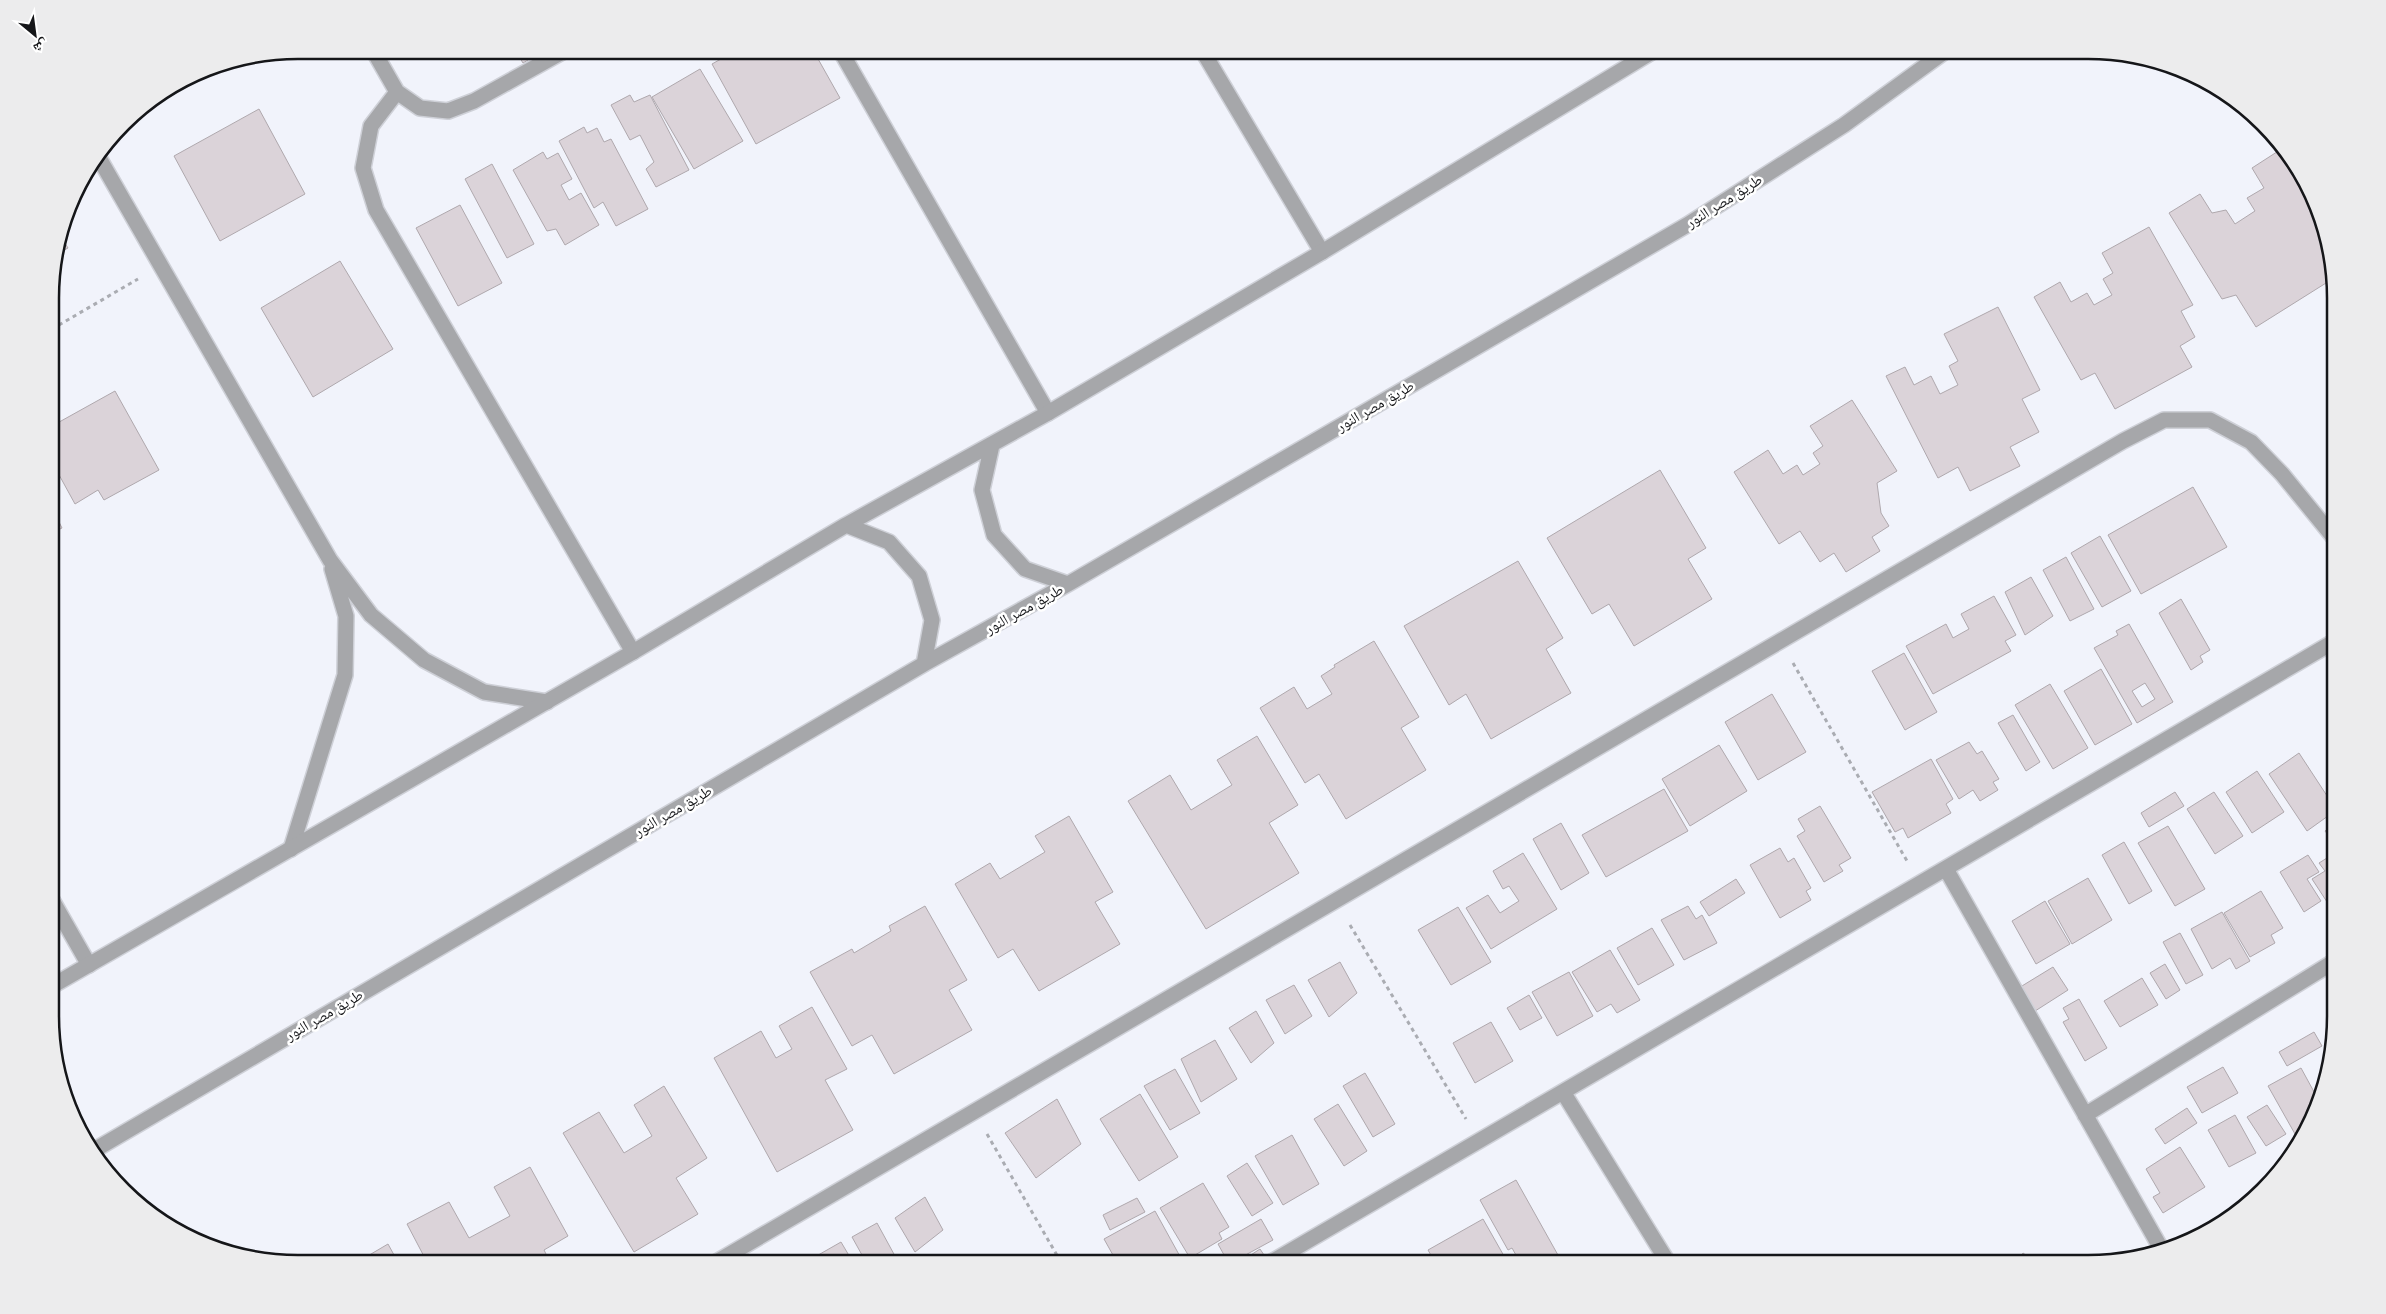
<svg xmlns="http://www.w3.org/2000/svg" width="2386" height="1314" font-family="Figtree,'Noto Naskh Arabic',sans-serif">
  <style>
    .building { fill: #dbd3d9; stroke: #afa8ad; fill-rule: evenodd }
    .lines { fill: none; stroke-linecap: round; stroke-linejoin: round }
    .minor-casing { stroke: #ced0d7; stroke-width: 18 }
    .tertiary-casing { stroke: #ced0d7; stroke-width: 18 }
    .path { stroke: #aaacb2; stroke-width: 3; stroke-dasharray: 4 4; stroke-linecap: butt }
    .minor { stroke: #a6a7aa; stroke-width: 15 }
    .tertiary { stroke: #a6a7aa; stroke-width: 15 }
    .labels { text-anchor: middle; stroke-width: 5; stroke-linejoin: round; paint-order: stroke }
    .street-label { font-size: 15px; fill: #151619; stroke: #fff }
    .rim { fill: none; stroke: #151619; stroke-width: 2.5 }
  </style>
  <rect width="100%" height="100%" fill="#f1f3fb"/>
  <path class="building" d="M515,50H545L523,63Z
    M737,50H813L840,98L756,144L712,64Z
    M700,69L743,141L694,169L652,97Z
    M630,95L634,102L650,95L689,170L656,187L646,169L654,162L640,135L630,140L611,105Z
    M259,109L305,194L220,241L174,156Z
    M584,127L587,133L597,128L604,142L611,139L648,209L616,226L603,202L594,208L559,141Z
    M2283,148L2294,160L2323,219L2331,261L2326,265L2334,278L2256,327L2236,295L2222,299L2169,213L2200,194L2212,213L2226,210L2235,224L2255,211L2247,198L2264,188L2252,168Z
    M543,152L547,159L558,153L572,179L561,185L569,200L581,193L599,225L565,245L556,229L547,231L513,170Z
    M492,164L534,244L507,258L465,179Z
    M460,205L502,283L458,306L416,228Z
    M2149,227L2193,305L2181,311L2195,337L2180,346L2192,367L2115,409L2095,373L2081,380L2034,297L2060,282L2071,302L2087,293L2094,305L2112,295L2103,279L2113,273L2102,253Z
    M61,237L68,248L55,255Z
    M340,261L393,349L313,397L261,308Z
    M1998,307L2040,390L2022,399L2039,432L2010,447L2020,466L1970,491L1958,467L1938,478L1886,376L1905,367L1914,385L1931,376L1940,394L1958,385L1949,366L1958,361L1944,334Z
    M115,391L159,470L104,500L98,490L75,504L52,462V426Z
    M1852,400L1897,471L1877,483L1881,513L1889,526L1872,537L1880,551L1846,572L1834,553L1820,562L1800,531L1779,544L1734,472L1768,450L1783,474L1797,465L1803,475L1820,464L1813,453L1823,446L1810,426Z
    M1660,470L1706,548L1688,559L1712,599L1634,646L1609,604L1592,614L1547,538Z
    M2193,487L2227,547L2141,594L2108,535Z
    M52,508L62,528L52,533Z
    M2100,536L2131,591L2102,607L2071,553Z
    M2066,557L2094,609L2070,621L2043,570Z
    M1518,561L1563,638L1546,649L1571,693L1491,739L1466,694L1449,705L1404,626Z
    M2031,577L2053,616L2025,635L2005,592Z
    M1994,596L2016,635L2005,641L2011,651L1933,694L1906,646L1946,624L1953,638L1969,629L1961,614Z
    M2181,599L2210,650L2200,656L2203,662L2191,670L2159,613Z
    M2129,624L2173,702L2137,723L2094,648L2118,635L2116,631ZM2145,683L2155,699L2142,707L2132,691Z
    M1374,641L1419,717L1401,728L1426,770L1346,819L1319,774L1305,783L1260,708L1294,687L1307,709L1332,694L1321,676L1335,667L1334,665Z
    M1904,653L1937,712L1905,730L1872,671Z
    M2101,669L2132,724L2095,745L2064,691Z
    M2050,684L2088,748L2053,769L2015,705Z
    M1772,694L1806,752L1758,780L1725,722Z
    M2013,715L2040,762L2026,771L1998,723Z
    M1257,736L1298,805L1269,823L1299,873L1206,929L1128,801L1170,775L1191,810L1232,785L1217,760Z
    M1969,742L1977,754L1982,751L1999,779L1993,782L1998,790L1980,801L1973,790L1959,799L1936,760Z
    M1719,745L1747,791L1690,826L1662,779Z
    M2299,753L2335,808V811L2307,831L2269,774Z
    M1931,759L1953,799L1946,804L1951,813L1908,838L1903,828L1895,832L1872,792Z
    M2257,771L2284,812L2252,833L2226,792Z
    M1664,789L1688,831L1606,877L1582,835Z
    M2175,792L2184,806L2149,827L2141,813Z
    M2214,792L2243,836L2215,854L2187,809Z
    M1820,806L1851,858L1839,865L1843,871L1824,882L1797,836L1805,831L1798,819Z
    M1069,816L1113,892L1095,902L1120,944L1039,991L1013,949L998,958L955,884L990,863L1000,879L1045,852L1035,836Z
    M2335,821V844L2325,831Z
    M1561,823L1589,873L1561,890L1533,839Z
    M2168,826L2205,889L2175,906L2138,843Z
    M2124,842L2152,891L2129,904L2102,855Z
    M1780,848L1788,862L1794,858L1811,888L1806,891L1811,900L1780,918L1750,865Z
    M1523,853L1557,909L1491,949L1466,908L1488,895L1500,913L1519,901L1509,886L1503,889L1493,871Z
    M2335,853V904L2331,908L2312,879L2325,871L2319,863Z
    M2308,855L2319,872L2307,879L2321,901L2304,912L2280,872Z
    M2088,878L2112,920L2072,944L2048,901Z
    M1736,879L1745,893L1709,916L1700,902Z
    M2261,891L2283,928L2271,935L2275,943L2250,957L2224,913Z
    M2045,901L2070,944L2036,964L2012,921Z
    M925,906L967,980L949,990L972,1030L894,1074L872,1035L852,1046L810,972L852,949L854,953L891,931L889,926Z
    M1688,906L1696,919L1702,915L1717,943L1684,960L1661,920Z
    M1458,907L1491,962L1451,985L1418,930Z
    M2222,912L2250,961L2236,969L2230,958L2212,969L2191,929Z
    M1652,928L1674,965L1638,985L1617,948Z
    M2180,933L2203,975L2186,984L2163,942Z
    M1610,950L1640,1000L1617,1013L1611,1004L1597,1012L1572,972Z
    M1340,962L1357,993L1329,1017L1308,980Z
    M2165,964L2180,990L2166,999L2150,973Z
    M2053,967L2068,990L2032,1013L2017,989Z
    M1569,972L1593,1016L1557,1036L1532,992Z
    M2142,978L2158,1005L2120,1027L2104,1001Z
    M1294,985L1312,1016L1285,1034L1266,1000Z
    M1529,995L1542,1018L1520,1030L1507,1008Z
    M2079,999L2107,1048L2085,1061L2063,1022L2069,1019L2063,1008Z
    M812,1007L847,1069L825,1080L853,1130L777,1172L714,1058L761,1031L776,1058L792,1049L779,1026Z
    M1256,1011L1274,1043L1251,1063L1229,1028Z
    M1491,1022L1513,1061L1475,1083L1453,1043Z
    M2314,1032L2322,1046L2287,1066L2279,1052Z
    M2335,1037L2332,1055L2325,1043Z
    M1215,1040L1237,1079L1201,1102L1181,1059Z
    M2223,1067L2238,1093L2202,1113L2187,1087Z
    M2301,1068L2319,1101L2308,1126L2295,1134L2268,1086Z
    M1175,1069L1200,1113L1170,1130L1144,1086Z
    M1365,1073L1395,1124L1373,1137L1343,1086Z
    M664,1086L707,1158L676,1178L698,1214L634,1252L563,1133L599,1112L624,1153L652,1136L634,1105Z
    M1140,1094L1178,1157L1139,1181L1100,1119Z
    M1057,1099L1081,1144L1036,1178L1005,1133Z
    M1338,1104L1367,1151L1344,1166L1314,1119Z
    M2267,1105L2286,1134L2266,1146L2247,1117Z
    M2187,1108L2197,1123L2165,1144L2155,1129Z
    M2235,1115L2256,1153L2229,1167L2208,1130Z
    M1292,1135L1319,1184L1283,1205L1255,1156Z
    M2180,1147L2205,1187L2163,1213L2153,1197L2160,1193L2146,1169Z
    M1247,1163L1273,1203L1252,1216L1227,1176Z
    M530,1167L568,1236L544,1250L551,1264H428L407,1224L449,1202L469,1238L510,1216L494,1187Z
    M1516,1180L1563,1264H1521L1512,1248L1508,1250L1480,1200Z
    M1203,1183L1229,1227L1219,1233L1222,1239L1190,1258L1160,1208Z
    M925,1197L943,1230L915,1252L895,1218Z
    M1137,1198L1145,1212L1110,1230L1103,1215Z
    M1155,1211L1182,1260L1174,1264H1118L1104,1239Z
    M1261,1219L1273,1240L1229,1264L1218,1244Z
    M1483,1219L1504,1256L1506,1254L1511,1264H1436L1428,1250Z
    M877,1223L895,1256L877,1264H867L852,1237Z
    M841,1242L854,1264H816L813,1258Z
    M388,1244L399,1264H354Z
    M1260,1249L1268,1261L1263,1264H1237Z
    M2023,1253L2038,1264H2015Z
    M1204,1257L1207,1264H1193Z"/>
  <g class="lines">
    <g class="minor-casing">
      <path id="minor" d="M373,50L397,92L420,108L448,111L474,101L566,50
        M840,50L1048,413
        M1202,50L1322,252
        M397,92L371,126L363,168L376,210L633,652
        M99,158L330,560L371,615L424,660L484,692L547,702
        M291,849L345,675L346,616L332,569
        M1946,869L2163,1252
        M52,900L89,965
        M1563,1092L1669,1264
        M2085,1115L2335,961
        M713,1264L2123,441L2164,420H2210L2251,442L2282,474L2335,539
        M1268,1264L2335,641"/>
    </g>
    <g class="tertiary-casing">
      <path id="tertiary" d="M992,445L982,490L994,535L1025,569L1068,584
        M846,525L889,542L919,576L932,620L924,664
        M52,986L633,652L846,525L1048,413L1322,252L1655,50
        M91,1152L924,664L1068,584L1687,225L1844,125L1947,50"/>
    </g>
    <path class="path" d="M136,110L221,65
      M52,329L138,279
      M1793,663L1907,861
      M1350,925L1466,1119
      M987,1134L1062,1264"/>
    <use href="#minor" class="minor"/>
    <use href="#tertiary" class="tertiary"/>
  </g>
  <g class="labels">
    <g class="street-label">
      <text transform="translate(1724 201) rotate(-32)" y="5">طريق مصر النور</text>
      <text transform="translate(1375 406) rotate(-30)" y="5">طريق مصر النور</text>
      <text transform="translate(1024 609) rotate(-29)" y="5">طريق مصر النور</text>
      <text transform="translate(673 811) rotate(-30)" y="5">طريق مصر النور</text>
      <text transform="translate(324 1015) rotate(-30)" y="5">طريق مصر النور</text>
    </g>
  </g>
  <path d="M0 0H2386V1314H0ZM298 59H2088A239 239 0 0 1 2327 298V1016A239 239 0 0 1 2088 1255H298A239 239 0 0 1 59 1016V298A239 239 0 0 1 298 59Z" fill="#ececed" fill-rule="evenodd"/>
  <path class="rim" d="M298 59H2088A239 239 0 0 1 2327 298V1016A239 239 0 0 1 2088 1255H298A239 239 0 0 1 59 1016V298A239 239 0 0 1 298 59Z"/>
  <g transform="translate(35 35) rotate(151)" stroke="#ffffff" stroke-width="4" paint-order="stroke">
  <path d="M0-4L9 19L0 12L-9 19Z" fill="#151619"/>
  <text y="-8" font-size="14" font-weight="bold" text-anchor="middle" fill="#151619">ش</text>
  </g>
</svg>
